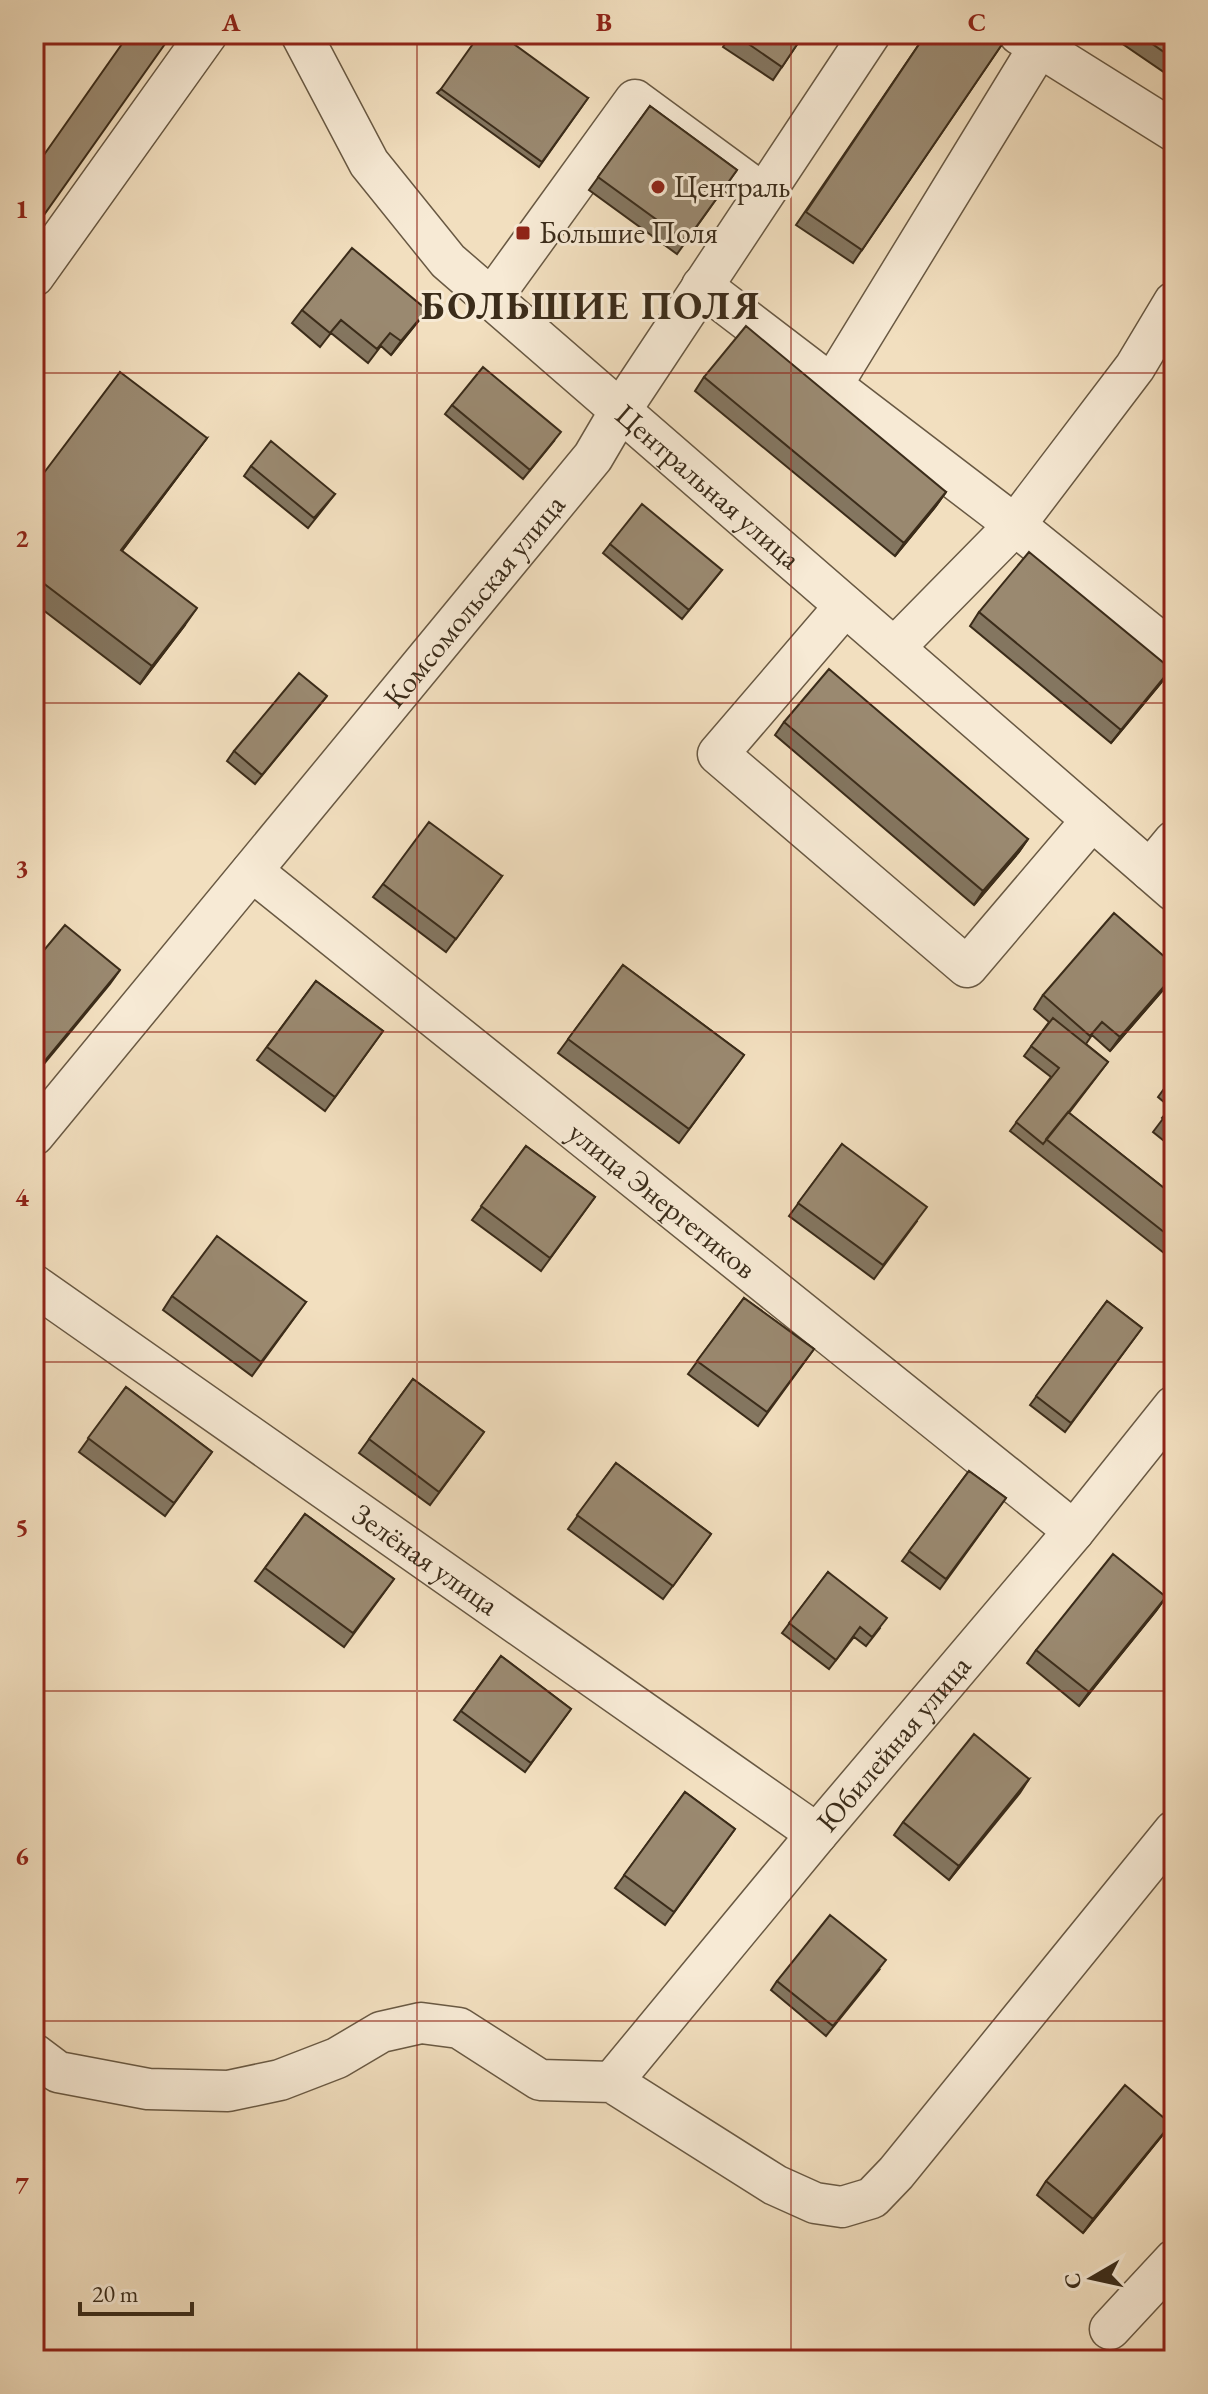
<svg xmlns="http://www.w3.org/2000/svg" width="1208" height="2394" font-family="'EB Garamond',serif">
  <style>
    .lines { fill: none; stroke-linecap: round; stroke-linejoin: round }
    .minor-casing { stroke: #695943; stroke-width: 43 }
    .minor { stroke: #f7ead5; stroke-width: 40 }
    .wall { fill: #847660; stroke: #3b2c1a; stroke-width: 2 }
    .shaded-wall { fill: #6c604e; stroke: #3b2c1a; stroke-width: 2 }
    .building { fill: #9a8970; stroke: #3b2c1a; stroke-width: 2 }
    .grid { fill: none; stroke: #8f2418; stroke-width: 2; stroke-opacity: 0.55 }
    .poi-dot { fill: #8f2418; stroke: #f7ead5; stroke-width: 3 }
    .labels { text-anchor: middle; stroke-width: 6; stroke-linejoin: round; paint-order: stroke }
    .poi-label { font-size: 30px; fill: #3b2c1a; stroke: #f7ead5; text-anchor: start }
    .street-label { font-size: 30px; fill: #3b2c1a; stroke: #f7ead5 }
    .district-label { font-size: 38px; font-weight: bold; letter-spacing: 2px; fill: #3b2c1a; stroke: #f7ead5 }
    .neatline { fill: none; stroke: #8f2418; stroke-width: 3 }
    .grid-label { font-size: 26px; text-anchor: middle; font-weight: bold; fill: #8f2418 }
  </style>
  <rect width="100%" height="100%" fill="#f2dfbf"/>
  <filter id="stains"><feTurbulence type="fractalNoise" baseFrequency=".0025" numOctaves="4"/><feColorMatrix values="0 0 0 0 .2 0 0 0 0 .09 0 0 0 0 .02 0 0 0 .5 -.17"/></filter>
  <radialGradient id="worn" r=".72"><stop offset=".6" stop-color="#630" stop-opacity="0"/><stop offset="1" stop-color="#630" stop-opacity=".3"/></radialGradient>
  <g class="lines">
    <g class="minor-casing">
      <g id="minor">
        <path id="s1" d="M301,34L369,163L448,261L1174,891"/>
        <path d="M1019,34L1174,131"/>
        <path d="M34,276L207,34"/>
        <path d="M702,286L1015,525L1135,367L1174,302"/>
        <path d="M491,299L635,100L763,194"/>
        <path d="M832,385L1039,47"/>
        <path d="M845,606L718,754L967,967L1092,820"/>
        <path d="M894,648L1015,525L1174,653"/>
        <path d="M1150,870L1174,841"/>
        <path id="s2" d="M252,871L1074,1531"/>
        <path id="s3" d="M34,1135L593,457L620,411L870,34"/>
        <path id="s4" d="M34,1285L817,1834"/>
        <path d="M34,2054L58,2072L148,2089L228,2091L280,2080L337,2058L381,2032L421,2023L459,2028L540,2080L612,2082L775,2185L815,2203L842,2207L872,2198L896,2173L1174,1831"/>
        <path id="s5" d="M612,2082L817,1834L1074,1531L1174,1406"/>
        <path d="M1110,2329L1174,2260"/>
      </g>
    </g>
    <use href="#minor" class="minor"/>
  </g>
  <path class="wall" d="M731,34H804L773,80L723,47Z
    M926,34H1009L853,263L796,225Z
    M1108,34H1174V79Z
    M441,89L588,98L539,167L437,93Z
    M650,106L737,170L677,254L589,190Z
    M302,310H427L391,355L381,346L368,363L331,333L320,347L292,323Z
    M704,377L946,492L936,506L895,556L695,391Z
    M452,405L554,441L523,479L445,414Z
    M207,438L122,551L185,625L140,684L34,603V486Z
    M251,466L335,494L308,528L244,476Z
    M610,544L722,570L682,619L603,553Z
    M979,612L1171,669L1161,683L1111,743L970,626Z
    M327,696L255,784L227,761L234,751Z
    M784,722L1028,839L1019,852L974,905L775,735Z
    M502,876L446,952L373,897L383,884Z
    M623,965L744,1055L679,1143L558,1053Z
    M316,981L383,1031L325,1111L257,1060Z
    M1169,983L1110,1051L1092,1035L1086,1044L1108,1062L1069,1113L1174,1196V1261L1010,1131L1051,1077L1024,1056L1049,1022L1034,1009L1043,995Z
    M1174,1075V1149L1153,1132L1171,1108L1158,1097Z
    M842,1144L917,1221L874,1279L789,1216Z
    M526,1146L595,1197L541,1271L472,1220Z
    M172,1296L306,1302L252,1376L163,1310Z
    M744,1298L814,1349L758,1426L688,1374Z
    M1107,1301L1142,1328L1065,1432L1030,1405Z
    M413,1379L484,1432L430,1505L359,1453Z
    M126,1387L212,1452L165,1516L79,1452Z
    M616,1463L711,1534L663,1599L568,1529Z
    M969,1471L1006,1498L940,1589L902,1561Z
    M305,1514L394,1579L344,1647L255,1581Z
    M828,1572L880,1628L866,1646L854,1637L829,1669L782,1633Z
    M1166,1597L1156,1611L1079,1706L1027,1663L1036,1650Z
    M501,1656L571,1709L525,1772L454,1720Z
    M1029,1779L949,1880L894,1835L903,1822Z
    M685,1792L735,1829L665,1925L615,1888Z
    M879,1970L826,2036L771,1990L777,1981Z
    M1171,2124L1161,2137L1083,2233L1037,2195L1046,2181Z"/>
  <path class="shaded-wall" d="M427,310L417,323L391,355L401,341Z
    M207,438L194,455L109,568L121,550Z
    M946,492L936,506L895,556L904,543Z
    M197,608L185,625L140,684L152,666Z
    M1171,669L1161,683L1111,743L1121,730Z
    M1028,839L1019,852L974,905L983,891Z
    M120,970L110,984L34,1076V1074Z
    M1174,975L1169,983L1110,1051L1120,1037Z
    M1166,1597L1156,1611L1079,1706L1089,1692Z
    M1029,1779L1020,1793L949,1880L959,1866Z
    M1171,2124L1161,2137L1083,2233L1093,2219Z"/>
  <path class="building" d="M129,34H172L34,229V169Z
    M480,34H500L588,98L542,162L441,89Z
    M734,34H804L782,67Z
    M926,34H1009L862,250L806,212Z
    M1138,34H1174V59Z
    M650,106L737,170L686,241L598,177Z
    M352,248L427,310L401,341L390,333L377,349L341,320L330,333L302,310Z
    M746,326L946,492L904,543L704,377Z
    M483,367L561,432L530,470L452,405Z
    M120,372L207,438L121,550L197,608L152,666L34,576V486Z
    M271,441L335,494L314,518L251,466Z
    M642,504L722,570L689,610L610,544Z
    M1029,552L1171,669L1121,730L979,612Z
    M829,669L1028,839L983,891L784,722Z
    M299,673L327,696L262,775L234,751Z
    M429,822L502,876L456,939L383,884Z
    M1114,913L1174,965V975L1120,1037L1102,1022L1090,1036L1043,995Z
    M65,925L120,970L34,1074V962Z
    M623,965L744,1055L689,1129L568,1039Z
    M316,981L383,1031L335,1097L267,1047Z
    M1053,1018L1108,1062L1043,1144L1016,1122L1059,1068L1031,1046Z
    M1174,1075V1089L1167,1083Z
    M1174,1104V1128L1162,1118Z
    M1068,1112L1174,1196V1240L1046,1139Z
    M842,1144L927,1207L883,1265L798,1203Z
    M526,1146L595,1197L550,1258L481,1206Z
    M217,1236L306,1302L261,1362L172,1296Z
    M744,1298L814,1349L767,1412L697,1361Z
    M1107,1301L1142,1328L1071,1423L1036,1396Z
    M34,1317L39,1321L34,1329Z
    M413,1379L484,1432L439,1492L369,1439Z
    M126,1387L212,1452L174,1503L88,1438Z
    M616,1463L711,1534L673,1586L577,1515Z
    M969,1471L1006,1498L946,1579L909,1551Z
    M305,1514L394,1579L353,1633L265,1568Z
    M1113,1554L1166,1597L1089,1692L1036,1650Z
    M828,1572L887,1618L872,1637L860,1627L836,1660L789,1623Z
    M501,1656L571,1709L531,1763L461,1711Z
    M974,1734L1029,1779L959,1866L903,1822Z
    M685,1792L735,1829L674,1912L624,1875Z
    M830,1915L886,1960L833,2026L777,1981Z
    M1125,2085L1171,2124L1093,2219L1046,2181Z"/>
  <path class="grid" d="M417,34V2360M791,34V2360M34,373H1174M34,703H1174M34,1032H1174M34,1362H1174M34,1691H1174M34,2021H1174"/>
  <g class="poi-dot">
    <circle cx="658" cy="187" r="8"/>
    <rect x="515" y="225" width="16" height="16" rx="4"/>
  </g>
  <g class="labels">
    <g class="poi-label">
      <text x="674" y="197">Централь</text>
      <text x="539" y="243">Большие Поля</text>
    </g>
    <g class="street-label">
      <text dy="10" stroke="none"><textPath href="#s1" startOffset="616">Центральная улица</textPath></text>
      <text dy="10" stroke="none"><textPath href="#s3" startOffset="692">Комсомольская улица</textPath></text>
      <text dy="10" stroke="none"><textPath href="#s2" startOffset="526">улица Энергетиков</textPath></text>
      <text dy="10" stroke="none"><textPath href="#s4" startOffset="478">Зелёная улица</textPath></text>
      <text dy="10" stroke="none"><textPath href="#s5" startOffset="440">Юбилейная улица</textPath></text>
    </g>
    <g class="district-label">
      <text x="591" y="319">БОЛЬШИЕ ПОЛЯ</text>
    </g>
  </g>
  <rect width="1208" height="2394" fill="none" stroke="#f2dfbf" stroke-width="88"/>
  <g transform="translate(1092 2278) rotate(261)" stroke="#f7ead5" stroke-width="6" paint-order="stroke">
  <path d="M0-6L14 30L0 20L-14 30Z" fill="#3b2c1a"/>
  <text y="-12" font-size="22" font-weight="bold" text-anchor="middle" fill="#3b2c1a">С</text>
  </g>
  <path d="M80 2302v12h112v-12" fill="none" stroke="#3b2c1a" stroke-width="4"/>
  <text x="92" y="2302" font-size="24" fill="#3b2c1a" stroke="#f7ead5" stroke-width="6" paint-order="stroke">20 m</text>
  <rect x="44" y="44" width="1120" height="2306" class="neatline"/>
  <g class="grid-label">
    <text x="231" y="31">A</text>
    <text x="604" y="31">B</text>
    <text x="977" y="31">C</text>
    <text x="22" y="218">1</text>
    <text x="22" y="547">2</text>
    <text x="22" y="877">3</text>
    <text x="22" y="1206">4</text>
    <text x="22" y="1536">5</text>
    <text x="22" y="1865">6</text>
    <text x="22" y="2194">7</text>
  </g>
  <rect width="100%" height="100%" filter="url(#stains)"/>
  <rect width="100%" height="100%" fill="url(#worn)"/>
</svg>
